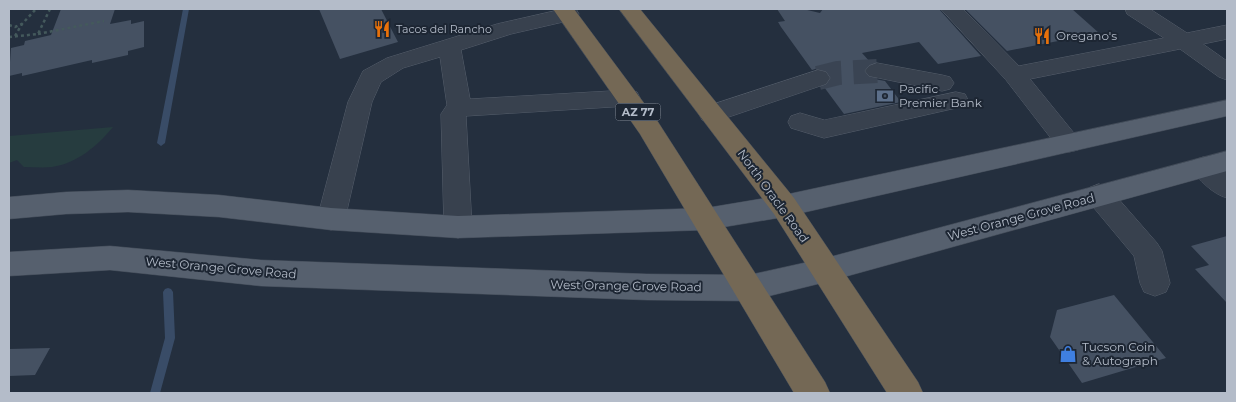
<svg xmlns="http://www.w3.org/2000/svg" width="1236" height="402" font-family="Montserrat,sans-serif">
  <style>
    .green { fill: #263c3f }
    .lines { fill: none; stroke-linecap: round; stroke-linejoin: round }
    .stream { fill: #394c67; fill-rule: evenodd }
    .building { fill: #455162 }
    .minor-tunnel { stroke: #3a4453; stroke-width: 24; stroke-dasharray: 24 12; stroke-linecap: butt }
    .minor-casing { stroke: #565f6c; stroke-width: 1 }
    .major-casing { stroke: #414a57; stroke-width: 1 }
    .highway-casing { stroke: #434c59; stroke-width: 1 }
    .path { stroke: #44595c; stroke-width: 2.5; stroke-dasharray: 3 3; stroke-linecap: butt }
    .minor { fill: #38414e; fill-rule: evenodd }
    .major { fill: #56606e; fill-rule: evenodd }
    .highway { fill: #746855; fill-rule: evenodd }
    .labels { text-anchor: middle; stroke-width: 4; stroke-linejoin: round; paint-order: stroke }
    .far-poi-label { font-size: 11px; fill: #b4bcc9; stroke: #1d2633; text-anchor: start }
    .shield { fill: #1d2633; stroke: #878f9c; stroke-width: 1 }
    .shield-label { font-size: 11px; font-weight: bold; fill: #b4bcc9 }
    .poi-label { font-size: 12px; fill: #b4bcc9; stroke: #1d2633; text-anchor: start }
    .street-label { font-size: 12px; fill: #b4bcc9; stroke: #1d2633 }
  </style>
  <rect width="100%" height="100%" fill="#242f3e"/>
  <path class="green" d="M113,127C97,146 78,163 52,167C43,168 33,167 24,167L17,160L9,163V136Z"/>
  <g class="lines">
    <path class="stream" d="M183,9H189L165,143L161,146L157,143Z
      M168,288L171,289L173,292L175,338L160,393H150L165,338L163,292L165,289Z"/>
  </g>
  <path class="building" d="M61,9H115L110,24L131,20V24L144,21V47L128,51V55L92,63V60L22,76V73L9,76L11,48L24,45L25,41L51,35Z
    M319,9H381L398,42L340,59Z
    M777,9H803L820,13L823,9H939L981,56L938,64L919,42L862,53L871,63L864,72L869,78L885,81L901,102L844,114L824,87L828,85L832,77L826,70L818,68L812,70L781,27L778,22L785,21Z
    M965,9H1072L1099,33L1007,51Z
    M1227,236V303L1195,269L1209,265L1191,246Z
    M1114,295L1166,358L1082,383L1050,337L1057,310Z
    M50,348L35,375L9,376V349Z"/>
  <g class="lines">
    <path class="minor-tunnel" d="M818,78L838,73L877,71"/>
    <g class="minor-casing">
      <path id="minor" d="M563,9H576L579,14L576,19L511,34L461,50L470,99L628,90L637,92L640,98L637,104L628,106L466,116L472,227L468,235L458,238L448,235L444,227L441,114L447,105L440,57L403,68L381,82L372,102L345,219L341,227L331,230L321,227L317,219L348,102L363,71L387,58L497,24Z
        M941,9H963L1019,66L1164,38L1127,14L1125,9H1150L1187,33L1227,25V39L1203,44L1227,61V80L1219,77L1180,49L1030,79L1082,143L1078,150L1069,152L1060,150L1006,80Z
        M877,63L942,75L950,77L954,83L950,89L942,91L869,76L865,71L869,66Z
        M818,70L826,72L830,78L826,84L711,123L702,120L699,114L702,108Z
        M956,92L965,94L968,100L965,106L824,138L791,128L788,122L791,116L800,113L824,120Z
        M1204,157L1213,160L1227,172V198C1213,194 1198,180 1191,167L1195,160Z
        M1099,184L1109,188L1157,243L1162,251L1170,283L1166,292L1155,296L1144,292L1140,283L1134,256L1089,202L1085,195L1089,188Z"/>
    </g>
    <g class="major-casing">
      <path id="major" d="M1227,100V116L784,217L706,230L458,238L331,230L219,217L128,212L66,214L9,219V197L66,192L128,190L219,195L331,208L458,216L706,208L784,195Z
        M1227,151V171L826,282L749,301L647,300L261,286L110,270L9,276V252L110,246L261,260L647,274L749,275L826,258Z"/>
    </g>
    <g class="highway-casing">
      <path id="highway" d="M553,9H574L658,122L825,382L830,393H794L640,134Z
        M619,9H640L794,198L918,382L923,393H887L774,214Z"/>
    </g>
    <path class="path" d="M9,25L15,27L22,24
      M38,34L104,21
      M15,36L22,24L36,9
      M9,37L38,34L50,9"/>
    <use href="#minor" class="minor"/>
    <use href="#major" class="major"/>
    <use href="#highway" class="highway"/>
  </g>
  <defs>
    <g id="restaurant-bare" transform="scale(1.35)"><path d="M-5-6h1v4h1v-4h1v4h1v-4h1v5L-1.5 .5V6h-2V.5L-5-1ZM5-6V6H3V1.5H1.5Q1.5-4 5-6Z" fill="#e8710a" stroke="#1d2633" stroke-width="2.5" paint-order="stroke"/></g>
    <g id="bank-bare" transform="scale(1.35)"><path d="M-6-4H6V4H-6ZM0-2.3a2.3 2.3 0 1 0 0 4.6a2.3 2.3 0 1 0 0-4.6Z" fill="#5c6f8a" stroke="#1d2633" stroke-width="2.5" paint-order="stroke"/></g>
    <g id="shop-bare" transform="scale(1.35)"><path d="M-5-2.5h2.3a2.7 3.5 0 0 1 5.4 0H5L5.5 6h-11ZM-1.5-2.5h3a1.5 2.3 0 0 0-3 0Z" fill="#3f7fe0" stroke="#1d2633" stroke-width="2.5" paint-order="stroke"/></g>
  </defs>
  <g fill-rule="evenodd">
    <use href="#restaurant-bare" x="382" y="29"/>
    <use href="#restaurant-bare" x="1042" y="36"/>
    <use href="#bank-bare" x="885" y="96"/>
    <use href="#shop-bare" x="1068" y="354"/>
  </g>
  <g class="labels">
    <g class="far-poi-label">
      <text x="396" y="33">Tacos del Rancho</text>
    </g>
    <rect class="shield" x="615.5" y="103.5" width="45" height="17" rx="4"/>
    <g class="shield-label">
      <text x="638" y="116">AZ 77</text>
    </g>
    <g class="poi-label">
      <text x="1056" y="40">Oregano's</text>
      <text x="899" y="93">Pacific<tspan x="899" dy="14">Premier Bank</tspan></text>
      <text x="1082" y="351">Tucson Coin<tspan x="1082" dy="14">&amp; Autograph</tspan></text>
    </g>
    <g class="street-label">
      <text transform="translate(773 196) rotate(54)" y="4">North Oracle Road</text>
      <text transform="translate(1021 217) rotate(-15)" y="4">West Orange Grove Road</text>
      <text transform="translate(221 268) rotate(5)" y="4">West Orange Grove Road</text>
      <text transform="translate(626 286) rotate(1)" y="4">West Orange Grove Road</text>
    </g>
  </g>
  <rect width="1236" height="402" fill="none" stroke="#b4bcc9" stroke-width="20"/>
</svg>
